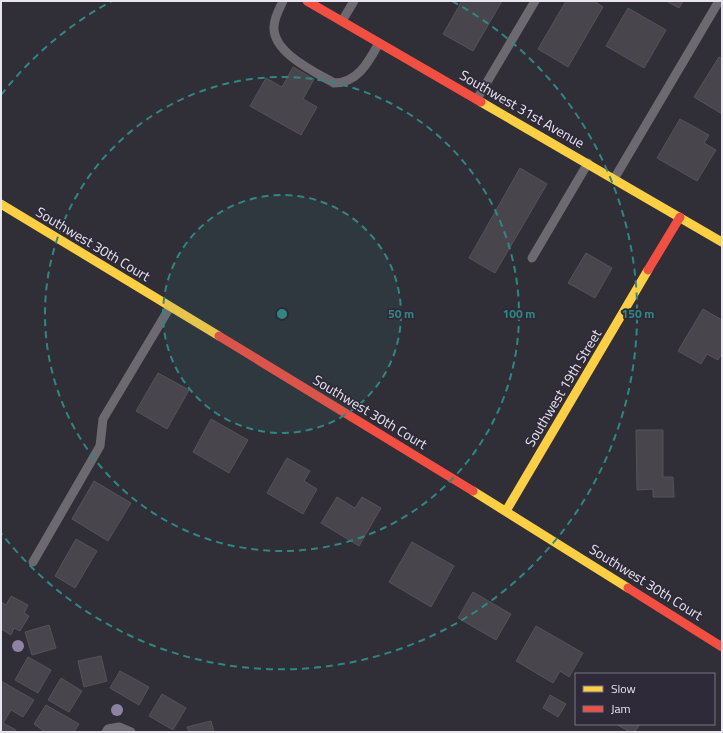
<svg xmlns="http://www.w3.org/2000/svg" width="723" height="733" font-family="'Titillium Web',sans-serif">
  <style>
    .building { fill: #48454d; stroke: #55535a }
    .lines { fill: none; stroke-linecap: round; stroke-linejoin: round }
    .lane { stroke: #6c6a70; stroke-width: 9 }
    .slow { stroke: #ffcf43; stroke-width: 9 }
    .jam { stroke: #f24e42; stroke-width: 9 }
    .tree { fill: #8d82a4 }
    .ring { fill: none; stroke: #308782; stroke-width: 2; stroke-dasharray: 7 5 }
    .labels { text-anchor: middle; stroke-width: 3.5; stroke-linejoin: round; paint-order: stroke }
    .street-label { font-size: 14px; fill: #e9e5f0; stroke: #2f2a39 }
    .centre { fill: #308782; stroke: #2f2a39; stroke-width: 2 }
    .ring-label { font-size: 12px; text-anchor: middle; font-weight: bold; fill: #308782; stroke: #2f2a39; stroke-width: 3.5; stroke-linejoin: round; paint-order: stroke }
  </style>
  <rect width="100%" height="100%" fill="#302e36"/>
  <path class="building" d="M462,1H502L473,51L443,34Z
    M566,1H594L603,7L568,67L538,49Z
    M666,1H683L679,8Z
    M628,8L666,30L644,68L606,46Z
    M719,57L722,59V114L694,97Z
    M293,67L314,79L303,99L317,107L301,135L250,106L266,78L282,87Z
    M680,119L709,135L704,143L716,150L697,181L657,158Z
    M520,168L547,184L495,273L469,258Z
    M586,253L612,268L595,298L568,283Z
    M703,309L722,320V353L718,360L707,354L701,364L678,351Z
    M158,373L189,390L167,429L136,411Z
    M211,419L248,440L229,473L193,452Z
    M636,430H663V477H673L674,497H653V489L637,490Z
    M287,458L310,471L304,481L317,489L303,514L267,493Z
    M94,481L131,503L108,541L72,519Z
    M337,497L355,508L362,497L381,508L359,546L321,523Z
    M76,539L97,551L75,588L55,576Z
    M412,542L454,566L431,607L389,582Z
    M473,592L511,614L496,640L458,618Z
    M11,596L28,605L24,613L29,616L20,631L14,628L11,635L1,629V602L6,605Z
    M49,625L56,648L32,655L25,632Z
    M536,626L583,653L569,677L560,671L553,683L516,661Z
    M101,656L107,681L84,687L78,661Z
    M28,657L51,670L38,693L15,680Z
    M120,671L149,687L139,705L110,688Z
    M61,678L82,691L69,712L48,700Z
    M1,681L34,700L23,717L11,710L3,723L16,730L15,732H1Z
    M162,694L186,708L173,730L149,716Z
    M550,695L566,704L558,717L543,708Z
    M46,705L79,724L74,732H45L34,724Z
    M211,721L214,732H189L187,727Z
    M616,724H640L635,732H630Z"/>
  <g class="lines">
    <path class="lane" d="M283,1C279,9 274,18 274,27C273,53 315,72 334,83C358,83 369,61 379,43
      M342,21L354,1
      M477,99L535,1
      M614,179L719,1
      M532,258L588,163
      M33,562L100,446L103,419L170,307
      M106,732L108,729L119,727L131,732"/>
    <path class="slow" d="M481,102L722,242
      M1,204L219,336
      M473,491L628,588
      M506,511L648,270"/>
    <path class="jam" d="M307,1L481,102
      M648,270L680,217
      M219,336L473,491
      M628,588L722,647"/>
  </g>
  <g class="tree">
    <circle cx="18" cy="646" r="6"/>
    <circle cx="117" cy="710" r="6"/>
  </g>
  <circle cx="282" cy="314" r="119" fill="#308782" fill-opacity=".12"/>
  <g class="ring">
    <circle cx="282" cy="314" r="119"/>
    <circle cx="282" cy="314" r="237"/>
    <path d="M1 95A356 356 0 0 1 112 1M452 1A356 356 0 1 1 1 533"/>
  </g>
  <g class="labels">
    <g class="street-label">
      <text transform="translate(522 109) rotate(30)" y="5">Southwest 31st Avenue</text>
      <text transform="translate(93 244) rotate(31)" y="5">Southwest 30th Court</text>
      <text transform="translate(563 388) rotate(-59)" y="5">Southwest 19th Street</text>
      <text transform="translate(370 412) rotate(31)" y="5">Southwest 30th Court</text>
      <text transform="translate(646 582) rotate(32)" y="5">Southwest 30th Court</text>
    </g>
  </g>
  <circle cx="282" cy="314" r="6" class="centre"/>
  <g class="ring-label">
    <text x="401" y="318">50 m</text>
    <text x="519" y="318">100 m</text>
    <text x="638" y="318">150 m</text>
  </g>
  <rect width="723" height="733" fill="none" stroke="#e9e5f0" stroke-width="4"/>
  <rect x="575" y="673" width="140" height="52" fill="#2f2a39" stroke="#797582"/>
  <rect x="583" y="686" width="20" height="6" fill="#ffcf43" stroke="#797582"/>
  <text x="611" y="693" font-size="12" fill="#e9e5f0">Slow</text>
  <rect x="583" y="706" width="20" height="6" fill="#f24e42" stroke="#797582"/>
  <text x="611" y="713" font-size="12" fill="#e9e5f0">Jam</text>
</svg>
